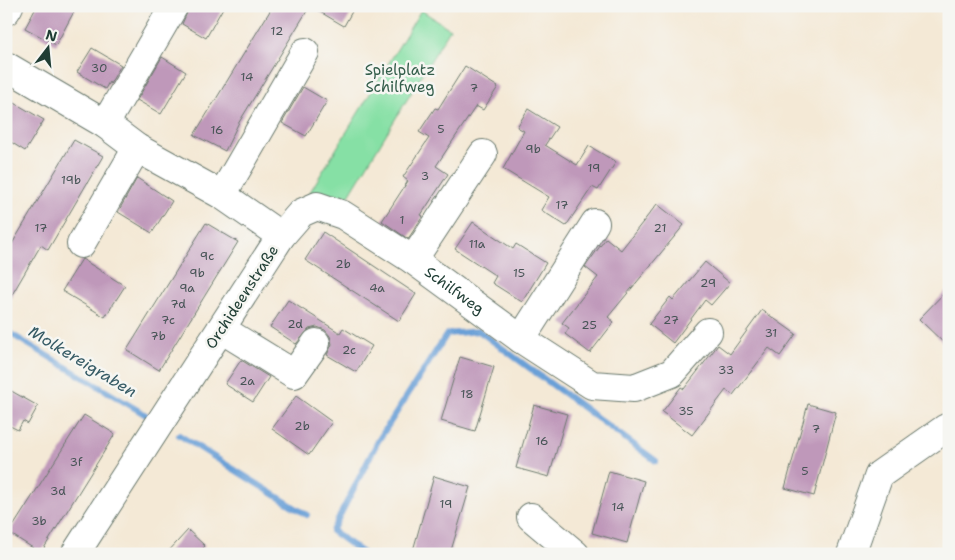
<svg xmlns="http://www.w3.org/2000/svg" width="955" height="560" font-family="'Shantell Sans',sans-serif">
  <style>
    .green { fill: #86e0a5; stroke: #528e6c }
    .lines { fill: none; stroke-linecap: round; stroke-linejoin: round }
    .stream { stroke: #6aa0d7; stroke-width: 6 }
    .building { fill: #bf98ba }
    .minor-casing { stroke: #6a796d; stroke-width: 30 }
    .minor { stroke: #fff; stroke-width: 28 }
    .labels { text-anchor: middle; stroke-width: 5; stroke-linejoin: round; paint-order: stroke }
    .number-label { font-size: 12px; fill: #475456 }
    .park-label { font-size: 15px; fill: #345e4b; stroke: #f6f6f2 }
    .street-label { font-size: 15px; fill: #1f3d34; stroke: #f6f6f2 }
    .water-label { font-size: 16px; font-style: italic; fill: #365b65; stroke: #f6f6f2 }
  </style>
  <rect width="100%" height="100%" fill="#f6f6f2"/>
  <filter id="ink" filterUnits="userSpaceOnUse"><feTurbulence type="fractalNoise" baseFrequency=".02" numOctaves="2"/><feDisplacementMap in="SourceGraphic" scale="10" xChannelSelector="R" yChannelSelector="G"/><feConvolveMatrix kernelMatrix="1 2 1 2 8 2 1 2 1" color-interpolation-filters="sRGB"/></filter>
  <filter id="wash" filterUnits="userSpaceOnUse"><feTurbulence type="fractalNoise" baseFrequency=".0096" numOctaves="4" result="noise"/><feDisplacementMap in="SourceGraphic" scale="20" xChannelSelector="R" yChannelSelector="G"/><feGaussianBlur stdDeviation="1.12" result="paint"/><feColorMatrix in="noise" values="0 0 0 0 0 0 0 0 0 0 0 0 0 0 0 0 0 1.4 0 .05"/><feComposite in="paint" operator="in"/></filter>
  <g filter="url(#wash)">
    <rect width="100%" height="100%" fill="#f4e9d6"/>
    <path class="green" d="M421,10L450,29L340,210L310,192Z"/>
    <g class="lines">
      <path class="stream" d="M6,331L146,415
        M179,435L307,515
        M364,554L332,531L378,441L447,334L479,331L656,461"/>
    </g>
    <g id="blocks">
      <path class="building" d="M37,6H77L56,45L25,28Z
        M190,6H224L206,38L182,24Z
        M273,6H310L238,124L225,151L194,135Z
        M310,6H355L344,26Z
        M92,48L121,65L110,84L109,82L105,89L77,72Z
        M162,57L186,72L161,114L137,100Z
        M465,66L498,87L483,110L476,106L436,166L448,174L421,215L423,216L408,239L382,221L408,181L403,177L429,138L419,132L435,108L438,109Z
        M303,87L327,101L306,136L282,123Z
        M6,98L44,120L25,151L6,139Z
        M528,109L557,127L545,145L577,165L589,146L616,162L598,190L592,187L566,226L541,210L549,197L503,169L524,131L517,127Z
        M74,140L103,156L48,250L41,245L6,305V254Z
        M137,178L172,201L152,233L118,212Z
        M657,204L684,225L608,317L614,322L590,353L565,334L569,328L562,323L598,277L585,267L606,238L621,250Z
        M473,222L513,249L516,244L546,263L522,302L492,283L496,276L455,249Z
        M206,223L238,242L159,370L127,350Z
        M323,232L416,294L399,321L305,260Z
        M82,259L125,286L105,317L62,291Z
        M705,262L730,283L711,305L705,300L673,343L649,324L670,297L673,300Z
        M949,288V348L919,319Z
        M288,300L340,333L343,328L372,346L356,372L327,355L332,344L330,336L325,330L317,327L309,329L296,344L270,327Z
        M762,310L796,334L780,356L769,348L733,395L726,390L692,435L662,412L681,387L684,389L718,345L730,354Z
        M460,357L494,367L475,431L441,421Z
        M241,360L269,377L253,402L225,384Z
        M6,388L38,406L28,424L23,421L18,430L6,424Z
        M296,396L332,422L309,455L272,429Z
        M808,404L836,412L814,496L785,488Z
        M534,405L567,414L549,477L516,468Z
        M84,415L115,434L41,553L9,533Z
        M609,471L644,481L627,543L592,533Z
        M434,476L470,487L450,554H412Z
        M188,530L205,546L198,554H166Z"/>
    </g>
  </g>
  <g filter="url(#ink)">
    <use href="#blocks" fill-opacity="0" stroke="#6a796d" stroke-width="1"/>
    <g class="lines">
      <g class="minor-casing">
        <g id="minor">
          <path d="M6,11L9,6"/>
          <path d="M6,66L105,124L137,148L222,195L281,236L75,554"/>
          <path d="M105,124L174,6"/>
          <path d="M222,195L305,52"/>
          <path id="s1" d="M281,236L301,213L317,206L343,215L413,260L521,339L592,385L634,388L672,373L708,332"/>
          <path d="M81,244L137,148"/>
          <path d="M413,260L483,154"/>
          <path d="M221,329L294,374L316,343"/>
          <path d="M521,339L595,223"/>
          <path d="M531,517L575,554"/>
          <path d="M851,554L879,475L946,428L949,429"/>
        </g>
      </g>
      <use href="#minor" class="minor"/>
    </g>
  </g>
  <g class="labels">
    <g class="number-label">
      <text x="277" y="35">12</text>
      <text x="99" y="72">30</text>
      <text x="247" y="81">14</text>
      <text x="474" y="92">7</text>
      <text x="441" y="133">5</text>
      <text x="217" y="134">16</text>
      <text x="533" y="153">9b</text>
      <text x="594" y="172">19</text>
      <text x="425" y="180">3</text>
      <text x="71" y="184">19b</text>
      <text x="562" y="209">17</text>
      <text x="402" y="224">1</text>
      <text x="41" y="232">17</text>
      <text x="660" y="232">21</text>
      <text x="477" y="248">11a</text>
      <text x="207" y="260">9c</text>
      <text x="343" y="268">2b</text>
      <text x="197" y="277">9b</text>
      <text x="519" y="277">15</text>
      <text x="708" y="287">29</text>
      <text x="187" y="292">9a</text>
      <text x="377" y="292">4a</text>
      <text x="178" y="308">7d</text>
      <text x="168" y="324">7c</text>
      <text x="671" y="324">27</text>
      <text x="295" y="328">2d</text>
      <text x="589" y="329">25</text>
      <text x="771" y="337">31</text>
      <text x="158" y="340">7b</text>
      <text x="349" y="354">2c</text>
      <text x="726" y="374">33</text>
      <text x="247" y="385">2a</text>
      <text x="467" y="398">18</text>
      <text x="686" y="415">35</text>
      <text x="302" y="430">2b</text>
      <text x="816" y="433">7</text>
      <text x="542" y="445">16</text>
      <text x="76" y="466">3f</text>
      <text x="805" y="475">5</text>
      <text x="58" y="495">3d</text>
      <text x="446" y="508">19</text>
      <text x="618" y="511">14</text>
      <text x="39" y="525">3b</text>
    </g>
    <g class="park-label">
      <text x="400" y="75">Spielplatz<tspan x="400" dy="17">Schilfweg</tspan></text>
    </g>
    <g class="street-label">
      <text dy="5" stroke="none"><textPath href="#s1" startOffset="210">Schilfweg</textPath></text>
      <text transform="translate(242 297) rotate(-57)" y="5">Orchideenstraße</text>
    </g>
    <g class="water-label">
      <text transform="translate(83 361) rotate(31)" y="6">Molkereigraben</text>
    </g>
  </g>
  <rect width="955" height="560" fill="none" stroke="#f6f6f2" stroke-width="25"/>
  <g transform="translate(48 48) rotate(16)" stroke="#f6f6f2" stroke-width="4" paint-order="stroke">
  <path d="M0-4L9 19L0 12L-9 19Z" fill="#1f3d34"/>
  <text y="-8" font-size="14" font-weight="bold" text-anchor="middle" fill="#1f3d34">N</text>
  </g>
</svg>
